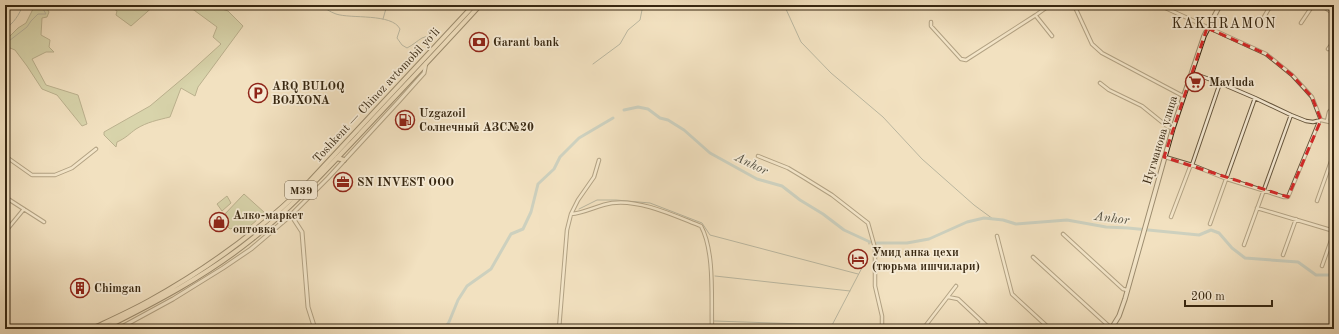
<svg xmlns="http://www.w3.org/2000/svg" width="1339" height="334" font-family="'Old Standard TT',serif">
  <style>
    .green { fill: #b9c393; stroke: #787552 }
    .lines { fill: none; stroke-linecap: round; stroke-linejoin: round }
    .stream { stroke: #768078; stroke-width: 1 }
    .canal { stroke: #a0bbbd; stroke-width: 3 }
    .minor-casing { stroke: #66563d; stroke-width: 4.5 }
    .tertiary-casing { stroke: #66563d; stroke-width: 5 }
    .secondary-casing { stroke: #372711; stroke-width: 5.5 }
    .trunk-casing { stroke: #372711; stroke-width: 6 }
    .minor { stroke: #f7ecd6; stroke-width: 2.5 }
    .tertiary { stroke: #f7ecd6; stroke-width: 3 }
    .secondary { stroke: #f7ecd6; stroke-width: 3.5 }
    .trunk { stroke: #f2e1c0; stroke-width: 4 }
    .marked { fill: none; stroke: #d62828; stroke-width: 3; stroke-dasharray: 8 5; stroke-linejoin: round }
    .labels { text-anchor: middle; stroke-width: 3.5; stroke-linejoin: round; paint-order: stroke }
    .shield { fill: #f7ecd6; stroke: #71624c; stroke-width: 1 }
    .shield-label { font-size: 11px; font-weight: bold; fill: #372711 }
    .poi-label { font-size: 12px; font-weight: bold; fill: #372711; stroke: #f7ecd6; text-anchor: start }
    .street-label { font-size: 12px; fill: #372711; stroke: #f7ecd6 }
    .water-label { font-size: 13px; font-style: italic; fill: #565345; stroke: #f7ecd6 }
    .quarter-label { font-size: 14px; letter-spacing: 1px; fill: #372711; stroke: #f7ecd6 }
  </style>
  <rect width="100%" height="100%" fill="#f2e1c0"/>
  <filter id="stains"><feTurbulence type="fractalNoise" baseFrequency=".005" numOctaves="4"/><feColorMatrix values="0 0 0 0 .2 0 0 0 0 .09 0 0 0 0 .02 0 0 0 .5 -.17"/></filter>
  <radialGradient id="worn" r=".72"><stop offset=".6" stop-color="#630" stop-opacity="0"/><stop offset="1" stop-color="#630" stop-opacity=".3"/></radialGradient>
  <path class="green" d="M35,5H46V7L49,12L47,17L42,18L41,35L50,40L49,47L54,52H46L32,59L46,85L78,95L87,124L82,126L57,95L42,89L27,66L15,50L10,48L5,54V41L18,28L26,23Z
    M108,5H155L131,26L116,15L117,11Z
    M187,5H223L219,8L228,11L243,26L198,87L195,96L181,88L170,117C158,120 147,122 136,129C129,134 126,138 117,142L116,147L104,135V132L150,106L188,74L221,44L213,37L217,27Z
    M244,194L265,213L242,233H237L233,228L230,229L221,220L223,216Z
    M227,196L231,203L222,211L217,204Z"/>
  <g class="lines">
    <path class="stream" d="M118,5H123
      M216,5H218
      M319,5C325,8 330,12 336,14C351,19 392,13 400,29L397,38L402,45L407,48C413,45 417,41 422,38C427,36 433,35 439,33
      M781,5L785,7L801,42L831,73L883,117L922,159L974,205L993,219
      M383,19L387,5
      M5,29C14,23 19,15 23,5
      M5,44L27,27L31,21L38,14H46L43,9V5
      M593,64L620,44L628,30L640,20L643,5
      M579,209L597,200H616L650,203L702,223L710,235L858,274
      M869,242V244
      M715,276L850,291
      M714,321L833,325
      M830,329L865,262"/>
    <path class="canal" d="M624,110L638,107L648,109L660,118L668,120L684,130L710,153L757,179L782,186L800,200L823,214L844,230L870,242
      M877,243H907L929,239L967,222L984,218L1003,220L1016,224L1067,220L1106,227L1128,228L1199,235L1211,230L1219,233L1232,248L1245,258L1298,262L1316,275H1334
      M444,329L449,322L458,300L467,286L491,269L511,234L523,229L531,212L538,184L554,169L560,157L579,138L613,118"/>
    <g class="minor-casing">
      <path id="minor" d="M1074,5L1092,44L1102,53L1183,96
        M1159,5L1266,54L1292,75L1304,88L1312,97L1321,120
        M1321,5L1334,14
        M1036,16L1052,36
        M1264,17L1271,5
        M931,22V26L961,59L966,60L1036,15L1050,5
        M1301,23L1313,5
        M1328,49L1334,41
        M1192,73L1220,83L1255,98L1291,115L1306,121L1313,122L1321,120L1334,123
        M1100,83L1109,90L1142,106L1168,127L1173,128
        M1327,121L1329,112L1334,106
        M5,156L32,175H55L72,168L96,149
        M758,156L788,168L803,177L832,195L868,223L875,248V286L882,316V329
        M1165,157L1192,165L1227,179L1284,197H1288L1319,122
        M5,197L44,222
        M1317,201L1334,153
        M1257,208L1334,231
        M571,214C585,213 598,205 612,203C640,199 675,216 701,226C715,252 711,299 712,329
        M1171,217L1190,167L1192,165L1220,83
        M1210,224L1255,98
        M5,232L24,209
        M1063,234L1123,289L1127,290
        M997,236L1012,294L1050,329
        M1244,245L1291,115
        M1283,255L1296,219
        M1033,257L1111,328
        M1322,266L1334,232
        M948,297L958,299L990,329
        M559,329L567,230L571,214L578,200L594,177L599,160
        M923,329L956,286
        M977,329L982,322"/>
    </g>
    <g class="tertiary-casing">
      <path id="tertiary" d="M291,215L302,232L308,307L315,329
        M118,329L173,299L223,268L251,249L291,215L328,178L399,101L424,73L426,63"/>
    </g>
    <g class="secondary-casing">
      <path id="secondary" d="M1111,329L1119,316L1125,299L1173,128L1204,36L1220,5"/>
    </g>
    <g class="trunk-casing">
      <path id="trunk" d="M337,158L344,160
        M283,213L291,215
        M92,329C111,320 131,311 149,301C209,268 262,229 310,181L474,5
        M102,329C154,303 206,276 252,239C291,208 324,172 358,136C399,92 440,49 480,5"/>
    </g>
    <use href="#minor" class="minor"/>
    <use href="#tertiary" class="tertiary"/>
    <use href="#secondary" class="secondary"/>
    <use href="#trunk" class="trunk"/>
  </g>
  <path d="M0 0H1339V334H0ZM1207,28L1266,54L1292,75L1312,97L1321,120L1288,197L1164,157Z" fill="#f2e1c0" fill-opacity=".55" fill-rule="evenodd"/>
  <path class="marked" d="M1207,28L1266,54L1292,75L1312,97L1321,120L1288,197L1164,157Z"/>
  <defs>
    <g id="bank-ring" transform="scale(1)"><circle r="9.5" fill="#f7ecd6" stroke="#8f2418" stroke-width="1.5"/><path d="M-6-4H6V4H-6ZM0-2.3a2.3 2.3 0 1 0 0 4.6a2.3 2.3 0 1 0 0-4.6Z" fill="#8f2418"/></g>
    <g id="supermarket-ring" transform="scale(1)"><circle r="9.5" fill="#f7ecd6" stroke="#8f2418" stroke-width="1.5"/><path d="M-6-5.5h2.5l.6 2H6L4.5 2H-2.5L-4.4-4H-6ZM-1.5 3.2a1.3 1.3 0 1 0 .1 0ZM3 3.2a1.3 1.3 0 1 0 .1 0Z" fill="#8f2418"/></g>
    <g id="parking-ring" transform="scale(1)"><circle r="9.5" fill="#f7ecd6" stroke="#8f2418" stroke-width="1.5"/><path d="M-3.5-5.5H1a3.5 3.5 0 0 1 0 7H-1V5.5H-3.5ZM-1-3.4V-.6H.8a1.4 1.4 0 0 0 0-2.8Z" fill="#8f2418"/></g>
    <g id="fuel-ring" transform="scale(1)"><circle r="9.5" fill="#f7ecd6" stroke="#8f2418" stroke-width="1.5"/><path d="M-5.5-6h7V0h2V4h1.3V-2.5L3-4.5l.8-.8L6-3V5H2.5V1h-1V6h-7ZM-4.2-4.7v3.2H.2V-4.7Z" fill="#8f2418"/></g>
    <g id="office-ring" transform="scale(1)"><circle r="9.5" fill="#f7ecd6" stroke="#8f2418" stroke-width="1.5"/><path d="M-6-3h4V-5.5h4V-3h4V5H-6ZM-1-4.5V-3h2v-1.5ZM-6 0V1H6V0Z" fill="#8f2418"/></g>
    <g id="shop-ring" transform="scale(1)"><circle r="9.5" fill="#f7ecd6" stroke="#8f2418" stroke-width="1.5"/><path d="M-5-2.5h2.3a2.7 3.5 0 0 1 5.4 0H5L5.5 6h-11ZM-1.5-2.5h3a1.5 2.3 0 0 0-3 0Z" fill="#8f2418"/></g>
    <g id="hotel-ring" transform="scale(1)"><circle r="9.5" fill="#f7ecd6" stroke="#8f2418" stroke-width="1.5"/><path d="M-6-4.5h1.5V1H6V5H4.5V3h-9V5H-6ZM-4 0a1.8 1.8 0 1 1 3.6 0ZM.5 0V-2.5h3Q6-2.5 6 0Z" fill="#8f2418"/></g>
    <g id="building-ring" transform="scale(1)"><circle r="9.5" fill="#f7ecd6" stroke="#8f2418" stroke-width="1.5"/><path d="M-4-6H4V6H1V3H-1V6H-4ZM-2.5-4.3h1.7v1.8h-1.7ZM.8-4.3h1.7v1.8H.8ZM-2.5-1h1.7V.8h-1.7ZM.8-1h1.7V.8H.8Z" fill="#8f2418"/></g>
  </defs>
  <g fill-rule="evenodd">
    <use href="#bank-ring" x="479" y="42"/>
    <use href="#supermarket-ring" x="1195" y="82"/>
    <use href="#parking-ring" x="258" y="93"/>
    <use href="#fuel-ring" x="405" y="120"/>
    <use href="#office-ring" x="343" y="182"/>
    <use href="#shop-ring" x="219" y="222"/>
    <use href="#hotel-ring" x="858" y="259"/>
    <use href="#building-ring" x="80" y="288"/>
  </g>
  <g class="labels">
    <rect class="shield" x="285" y="181" width="32" height="18" rx="3"/>
    <g class="shield-label">
      <text x="301" y="194">M39</text>
    </g>
    <g class="poi-label">
      <text x="493" y="46">Garant bank</text>
      <text x="1209" y="86">Mavluda</text>
      <text x="272" y="90">ARQ BULOQ<tspan x="272" dy="14">BOJXONA</tspan></text>
      <text x="419" y="117">Uzgazoil<tspan x="419" dy="14">Солнечный АЗС№20</tspan></text>
      <text x="357" y="186">SN INVEST ООО</text>
      <text x="233" y="219">Алко-маркет<tspan x="233" dy="14">оптовка</tspan></text>
      <text x="872" y="256">Умид анка цехи<tspan x="872" dy="14">(тюрьма ишчилари)</tspan></text>
      <text x="94" y="292">Chimgan</text>
    </g>
    <g class="street-label">
      <text transform="translate(376 95) rotate(-47)" y="4">Toshkent — Chinoz avtomobil yoʻli</text>
      <text transform="translate(1160 140) rotate(-73)" y="4">Нугманова улица</text>
    </g>
    <g class="water-label">
      <text transform="translate(752 163) rotate(26)" y="5">Anhor</text>
      <text transform="translate(1112 217) rotate(7)" y="5">Anhor</text>
    </g>
    <g class="quarter-label">
      <text x="1224" y="28">KAKHRAMON</text>
    </g>
  </g>
  <rect width="1339" height="334" fill="none" stroke="#f2e1c0" stroke-width="20"/>
  <rect x="6" y="6" width="1327" height="322" fill="none" stroke="#372711" stroke-width="2"/>
  <rect x="10" y="10" width="1319" height="314" fill="none" stroke="#372711"/>
  <path d="M1185 300v6h87v-6" fill="none" stroke="#372711" stroke-width="2"/>
  <text x="1191" y="300" font-size="12" fill="#372711" stroke="#f7ecd6" stroke-width="3" paint-order="stroke">200 m</text>
  <rect width="100%" height="100%" filter="url(#stains)"/>
  <rect width="100%" height="100%" fill="url(#worn)"/>
</svg>
